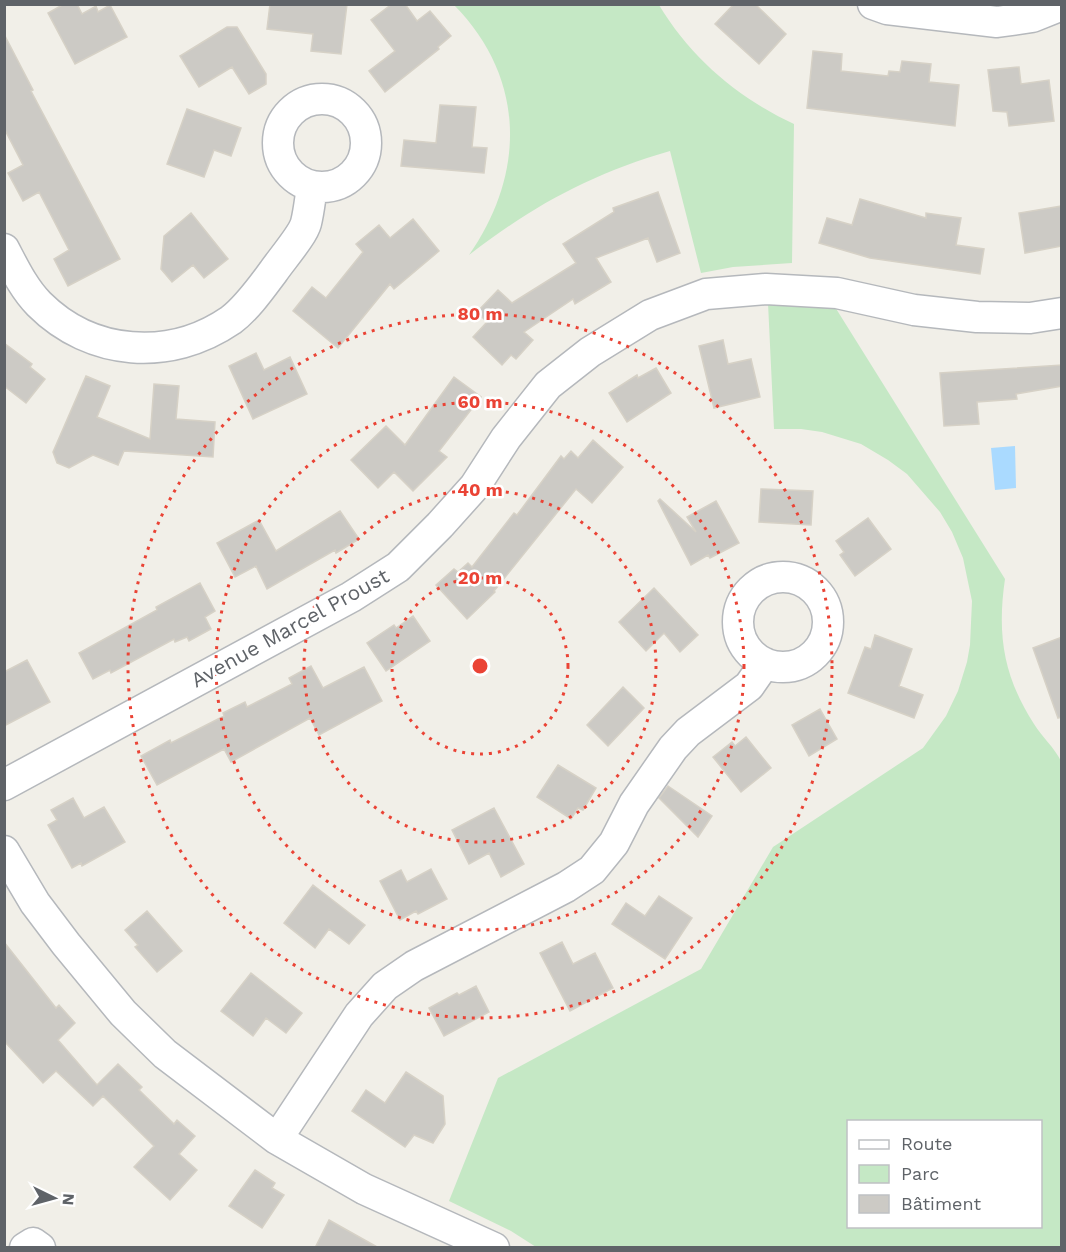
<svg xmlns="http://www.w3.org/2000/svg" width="1066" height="1252" font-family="'Work Sans',sans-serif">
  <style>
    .green { fill: #c5e8c5; fill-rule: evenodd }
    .water { fill: #aadaff }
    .building { fill: #cccac5; stroke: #d6d1c6; stroke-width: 1.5 }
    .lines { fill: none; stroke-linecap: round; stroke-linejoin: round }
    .minor-casing { stroke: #b5b8bc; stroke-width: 33 }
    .minor { stroke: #fff; stroke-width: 30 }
    .ring { fill: none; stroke: #ea4335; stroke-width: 3; stroke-dasharray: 3 6 }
    .labels { text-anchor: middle; stroke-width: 5; stroke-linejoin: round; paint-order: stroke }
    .street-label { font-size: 21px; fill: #5f6368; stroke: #fff }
    .centre { fill: #ea4335; stroke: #fff; stroke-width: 3 }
    .ring-label { font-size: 18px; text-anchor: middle; font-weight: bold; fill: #ea4335; stroke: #fff; stroke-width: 5; stroke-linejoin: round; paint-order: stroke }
  </style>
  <rect width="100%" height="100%" fill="#f1efe8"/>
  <path class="green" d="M454,5H659C691,58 738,98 794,124L792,263L733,267L701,273L670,151C591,174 534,205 469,255C526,173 526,78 454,5Z
    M768,303L835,307L1005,579C997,634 1003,676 1034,724C1042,737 1054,747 1061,761V1247H536L511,1231L449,1201L498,1078L701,969L773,847L923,748L946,716L958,691L967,662L970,645L972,601L963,558L952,532L940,512L907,474L888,460L861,444L822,432L801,429H774ZM848,1122H1040V1226H848Z"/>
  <path class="water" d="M1015,446L1016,488L995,490L991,448Z"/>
  <path class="building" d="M64,4H77L82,14L96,6L98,12L110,5L127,37L75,64L48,13Z
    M270,4H347L341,54L311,51L313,34L267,29Z
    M392,4H405L417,21L430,11L451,36L438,47L439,49L385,92L369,71L395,51L371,20Z
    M734,4H755L786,34L759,64L715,24Z
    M227,27H237L266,74V84L249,94L232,67L199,87L180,56Z
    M4,34L33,90L31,91L120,259L68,286L54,259L69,250L39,192L23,201L8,173L23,165L4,128Z
    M813,51L842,54L841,71L888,76L889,71L900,72L902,61L931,64L929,82L959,85L955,126L807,108Z
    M1019,67L1021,84L1049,80L1054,121L1009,126L1007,112L993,111L988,70Z
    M440,105L476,107L472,147L487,148L484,173L401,166L404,140L436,143Z
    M187,109L241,128L231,156L214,150L204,177L167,164Z
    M658,192L680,253L657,262L648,238L596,258L611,282L575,304L573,299L524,332L533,340L516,359L511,355L502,365L473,337L487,322L477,312L498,290L512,303L576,263L563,244L614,212L613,208Z
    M860,199L926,218V213L961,218L956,245L984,249L980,274L870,258L819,243L827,218L852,225Z
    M1062,206V246L1025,253L1019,213Z
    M191,213L228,259L204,278L193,265L172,282L161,269L164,236Z
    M413,219L439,251L394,289L390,284L338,348L293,311L312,287L326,298L363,252L356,244L379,225L390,238Z
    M723,340L728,364L751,359L760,397L714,408L699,346Z
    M4,343L32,364L30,367L45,379L26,403L4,386Z
    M256,353L264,370L290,357L307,394L253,419L229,366Z
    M1062,365V386L1016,394L1017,399L977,402L979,424L944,426L940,373Z
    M656,368L671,393L627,422L609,393L637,375L638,378Z
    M86,376L110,386L97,417L150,439L154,384L179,386L176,419L215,422L213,457L124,451L118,465L93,455L69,468L57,463L53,452Z
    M454,377L481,397L439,451L447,457L413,491L394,472L378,488L351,460L386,426L405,445Z
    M593,440L623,467L592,503L576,489L494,591L495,592L467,619L436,585L454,569L458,572L468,563L472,567L514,513L517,515L561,456L564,459L571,451L578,458Z
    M761,489L813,491L811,525L759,522Z
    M660,499L696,532L687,517L716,501L739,543L710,558L708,555L691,565L658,501Z
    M340,511L359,539L336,553L335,550L267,589L256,566L235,577L217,543L259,520L276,551Z
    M868,518L891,549L855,576L840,555L844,552L836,541Z
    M200,583L215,611L205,617L211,629L189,641L187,637L175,642L174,639L111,673L110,670L93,679L79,653L157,610L156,607Z
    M654,588L698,635L680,652L664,633L646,651L619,622Z
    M413,616L430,641L386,671L367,643L394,625L396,628Z
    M875,635L912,649L899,686L923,695L914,718L848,693L865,647L871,649Z
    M1062,637V717L1058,718L1033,648Z
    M27,660L50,702L4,726V672Z
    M311,666L323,688L364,667L382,701L319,735L310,718L231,762L224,749L157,785L141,756L170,740L171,743L224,716L223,713L245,702L247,707L292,684L289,678Z
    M623,687L644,708L608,746L587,725Z
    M820,709L837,739L809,756L792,725Z
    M746,737L771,768L741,792L713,757L732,742L735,746Z
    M558,765L596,788L583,810L578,808L571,819L537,797Z
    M668,786L712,816L698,837L659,798Z
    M73,798L84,818L104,807L125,842L82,866L81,863L72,868L48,825L57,820L51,810Z
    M494,808L524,864L501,877L489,853L469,864L452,830Z
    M431,869L447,899L418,914L416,911L400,920L380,881L401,870L407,882Z
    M313,885L365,925L349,944L329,929L315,948L284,923Z
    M659,896L692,918L665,959L612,924L626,903L645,916Z
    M147,911L182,951L157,972L135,947L138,945L125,930Z
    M4,942L56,1008L59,1005L75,1023L58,1040L97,1085L118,1064L142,1087L139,1090L174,1124L177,1120L195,1136L179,1154L197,1170L170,1200L134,1167L154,1146L103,1096L93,1106L56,1071L43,1083L4,1041Z
    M562,942L573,964L595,953L613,988L570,1011L540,953Z
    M251,973L302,1013L286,1033L266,1018L253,1036L221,1011Z
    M476,986L489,1012L444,1036L429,1008L457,993L459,995Z
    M406,1072L443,1096L445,1124L433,1143L414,1135L405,1147L352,1111L366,1090L385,1103Z
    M255,1170L275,1183L272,1188L284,1195L262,1228L229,1206Z
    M329,1220L379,1248H315Z"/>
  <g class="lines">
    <g class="minor-casing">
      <path id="minor" d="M873,4L887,9L997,22L1032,17L1062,5
        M278 143a44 44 0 1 1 88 0a44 44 0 1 1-88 0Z
        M4,249C14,268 24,289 39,304C91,356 170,362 231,320C247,308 261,288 273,272C281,260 303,235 306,223C309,211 310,199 312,187
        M738 622a45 45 0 1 1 90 0a45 45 0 1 1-90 0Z
        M4,785L351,597L398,567L440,525L475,486L506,438L548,385L590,352L650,315L706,294L766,289L837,293L914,310L977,317L1030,318L1062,313
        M4,851L35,903L66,944L123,1013L165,1054L277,1139L364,1189L494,1248
        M277,1139L359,1015L385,986L414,966L566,887L592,870L614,843L634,804L673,748L688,732L749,686L765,663
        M25,1248L33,1243L40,1248"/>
    </g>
    <use href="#minor" class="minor"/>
  </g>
  <g class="ring">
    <circle cx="480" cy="666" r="88"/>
    <circle cx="480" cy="666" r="176"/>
    <circle cx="480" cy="666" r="264"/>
    <circle cx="480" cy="666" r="352"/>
  </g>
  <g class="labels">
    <g class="street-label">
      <text transform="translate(290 628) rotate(-29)" y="7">Avenue Marcel Proust</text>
    </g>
  </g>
  <circle cx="480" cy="666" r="9" class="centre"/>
  <g class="ring-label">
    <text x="480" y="320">80 m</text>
    <text x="480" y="408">60 m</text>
    <text x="480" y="496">40 m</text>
    <text x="480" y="584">20 m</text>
  </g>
  <rect width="1066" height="1252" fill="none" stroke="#5f6368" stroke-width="12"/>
  <rect x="847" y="1120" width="195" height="108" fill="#ffffff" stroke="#bfc1c3" stroke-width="1.5"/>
  <rect x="859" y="1140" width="30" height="9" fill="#ffffff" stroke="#bfc1c3" stroke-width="1.5"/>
  <text x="901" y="1150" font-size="18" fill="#5f6368">Route</text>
  <rect x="859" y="1165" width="30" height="18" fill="#c5e8c5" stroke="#bfc1c3" stroke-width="1.5"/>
  <text x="901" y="1180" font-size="18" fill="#5f6368">Parc</text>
  <rect x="859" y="1195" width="30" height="18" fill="#cccac5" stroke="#bfc1c3" stroke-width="1.5"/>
  <text x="901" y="1210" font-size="18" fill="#5f6368">Bâtiment</text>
  <g transform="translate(54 1198) rotate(95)" stroke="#ffffff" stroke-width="4.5" paint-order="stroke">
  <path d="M0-4.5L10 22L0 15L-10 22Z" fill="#5f6368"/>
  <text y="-9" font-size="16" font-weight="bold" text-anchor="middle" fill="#5f6368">N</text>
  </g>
</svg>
